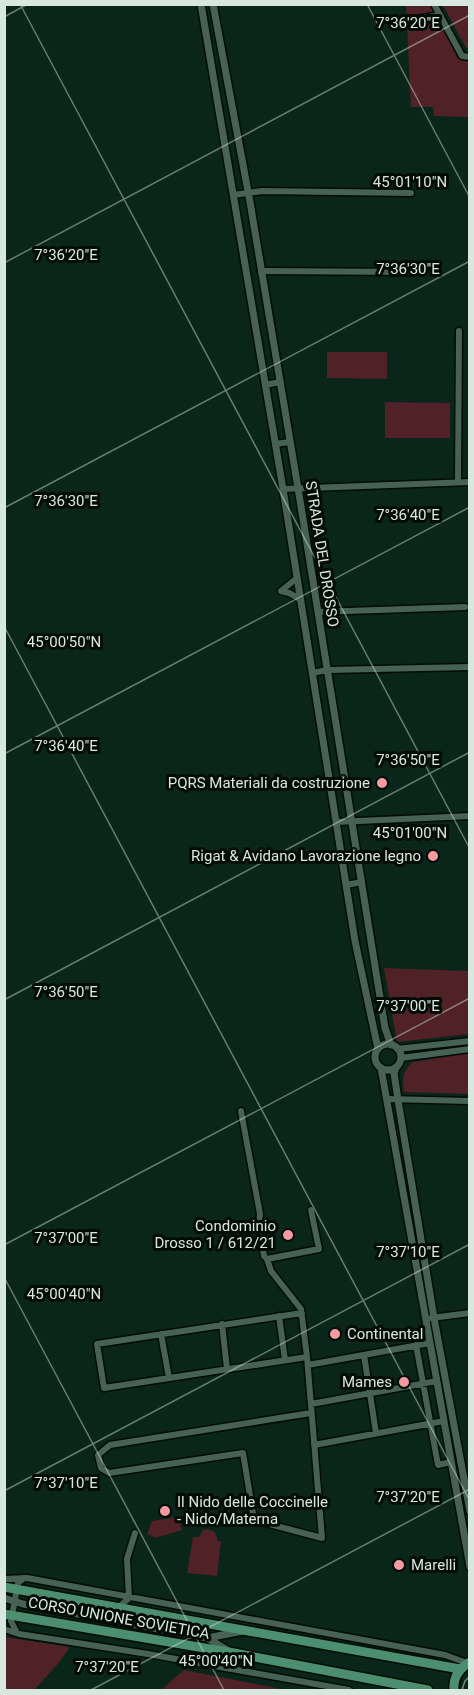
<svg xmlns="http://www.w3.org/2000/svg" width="474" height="1695" font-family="Roboto,sans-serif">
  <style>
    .green { fill: #502126 }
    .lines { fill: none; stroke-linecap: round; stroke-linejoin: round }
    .minor-casing { stroke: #000d05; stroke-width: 9 }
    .tertiary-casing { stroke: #000d05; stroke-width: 10 }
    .primary-casing { stroke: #000d05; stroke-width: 12 }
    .minor { stroke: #476254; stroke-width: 6 }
    .tertiary { stroke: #476254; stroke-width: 7 }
    .primary { stroke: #4c8e70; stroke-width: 9 }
    .tram { stroke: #778c82; stroke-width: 1.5 }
    .ticks { fill: none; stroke: #d8e7df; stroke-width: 1.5; stroke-opacity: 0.45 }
    .poi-dot { fill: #f49aa0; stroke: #030b06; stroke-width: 2 }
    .labels { text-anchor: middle; stroke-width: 6; stroke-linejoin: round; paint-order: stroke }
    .street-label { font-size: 15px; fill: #d8e7df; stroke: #030b06 }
    .poi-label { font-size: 15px; fill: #d8e7df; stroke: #030b06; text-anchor: end }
    .ticks-label { font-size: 15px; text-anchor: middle; fill: #d8e7df; stroke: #030b06; stroke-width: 6; stroke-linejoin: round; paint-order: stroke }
  </style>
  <rect width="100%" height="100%" fill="#0a2519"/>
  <path class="green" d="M406,5H430L461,59L469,60V117L434,116L433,107H411Z
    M443,5H469V49L466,48Z
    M327,352H387V379L327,378Z
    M385,402L450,403V438H385Z
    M384,968L469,971V1034L397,1042Z
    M469,1053V1094L404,1092C402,1078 402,1072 413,1062Z
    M178,1517L182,1530L156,1538L147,1534L152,1521Z
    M207,1529L215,1532L218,1541H221L217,1576L187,1573L193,1537H199L203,1530Z
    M5,1637L70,1647L57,1665L34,1690H5Z
    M184,1670L286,1690H161Z"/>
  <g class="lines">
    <g class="minor-casing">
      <path id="minor" d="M434,4L462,56L470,57
        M401,27L405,21L440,15
        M233,195L262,191L411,193
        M261,271L410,272
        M265,385L280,382
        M275,444L290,442
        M458,482L459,331
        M283,489L470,482
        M281,591L289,593L300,599
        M281,591L297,578
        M318,612L465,607
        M312,673L328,670L470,667
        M336,822L470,816
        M346,885L362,882
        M397,1049L470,1041
        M401,1058L470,1049
        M387,1099L470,1101
        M241,1111L260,1214L259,1225L264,1256L267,1259
        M302,1313L97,1344L104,1388L307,1357
        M279,1316L285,1360
        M431,1318L470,1313
        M222,1324L227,1369
        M161,1334L169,1378
        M416,1345L438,1465L451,1462
        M364,1355L376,1433
        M308,1365L430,1343
        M311,1404L437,1381
        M311,1413L110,1445L98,1455L101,1468L109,1473L243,1453L254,1520L322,1538L307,1357L301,1309L271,1271L267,1259L319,1249L311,1210
        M314,1445L444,1421
        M4,1579L27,1578L445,1655L467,1663
        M118,1608L129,1598L127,1559L135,1533
        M4,1629L19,1634L148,1654L349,1690
        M17,1633L11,1621L18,1583L24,1578
        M197,1662L220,1651"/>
    </g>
    <g class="tertiary-casing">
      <path id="tertiary" d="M201,4L283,489L355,941L378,1049
        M213,4L250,202L298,488L385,1028L391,1045
        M375 1057a13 13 0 1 1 26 0a13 13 0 1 1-26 0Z
        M381,1068L470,1567
        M396,1068L394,1073L398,1100L434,1318L470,1511
        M4,1598L23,1604L207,1638L229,1651
        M207,1638L243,1631"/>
    </g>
    <g class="primary-casing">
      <path id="primary" d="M4,1587L460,1669
        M4,1614L234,1653L428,1690
        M454,1690C453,1678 458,1669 470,1662"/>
    </g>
    <use href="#minor" class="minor"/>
    <use href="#tertiary" class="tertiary"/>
    <use href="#primary" class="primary"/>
    <path class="tram" d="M462,1690L465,1681L470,1676"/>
  </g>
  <path class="ticks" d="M20,4L470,849M367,4L470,198M4,17L28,4M4,263L470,15M4,508L470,261M4,626L470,1501M4,754L470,507M4,1000L470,752M4,1245L470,998M4,1277L224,1690M4,1491L470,1244M91,1690L470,1489"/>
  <g class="poi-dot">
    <circle cx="382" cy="783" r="6"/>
    <circle cx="433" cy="856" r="6"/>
    <circle cx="288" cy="1235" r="6"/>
    <circle cx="335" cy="1334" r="6"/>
    <circle cx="404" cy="1382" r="6"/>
    <circle cx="165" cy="1511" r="6"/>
    <circle cx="399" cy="1565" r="6"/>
  </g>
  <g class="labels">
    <g class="street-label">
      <text transform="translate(322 554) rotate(81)" y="5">STRADA DEL DROSSO</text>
      <text transform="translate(119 1618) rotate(10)" y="5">CORSO UNIONE SOVIETICA</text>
    </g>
    <g class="poi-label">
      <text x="370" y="788">PQRS Materiali da costruzione</text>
      <text x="421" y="861">Rigat &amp; Avidano Lavorazione legno</text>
      <text x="276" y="1231">Condominio<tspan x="276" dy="17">Drosso 1 / 612/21</tspan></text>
      <text x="347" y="1339" text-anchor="start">Continental</text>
      <text x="392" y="1387">Mames</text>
      <text x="177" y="1507" text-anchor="start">Il Nido delle Coccinelle<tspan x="177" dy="17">- Nido/Materna</tspan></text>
      <text x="411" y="1570" text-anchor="start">Marelli</text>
    </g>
  </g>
  <g class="ticks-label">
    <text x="408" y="28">7°36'20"E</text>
    <text x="410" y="187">45°01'10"N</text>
    <text x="66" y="260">7°36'20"E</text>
    <text x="408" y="274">7°36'30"E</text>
    <text x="66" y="506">7°36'30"E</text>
    <text x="408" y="520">7°36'40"E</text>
    <text x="64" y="647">45°00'50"N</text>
    <text x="66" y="751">7°36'40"E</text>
    <text x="408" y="765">7°36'50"E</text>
    <text x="410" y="838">45°01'00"N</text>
    <text x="66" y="997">7°36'50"E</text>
    <text x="408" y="1011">7°37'00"E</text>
    <text x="66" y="1243">7°37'00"E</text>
    <text x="408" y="1257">7°37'10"E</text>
    <text x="64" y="1299">45°00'40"N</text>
    <text x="66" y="1488">7°37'10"E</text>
    <text x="408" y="1502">7°37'20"E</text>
    <text x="216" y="1666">45°00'40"N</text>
    <text x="107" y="1672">7°37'20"E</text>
  </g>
  <rect width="474" height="1695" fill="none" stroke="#d8e7df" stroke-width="12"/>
</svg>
